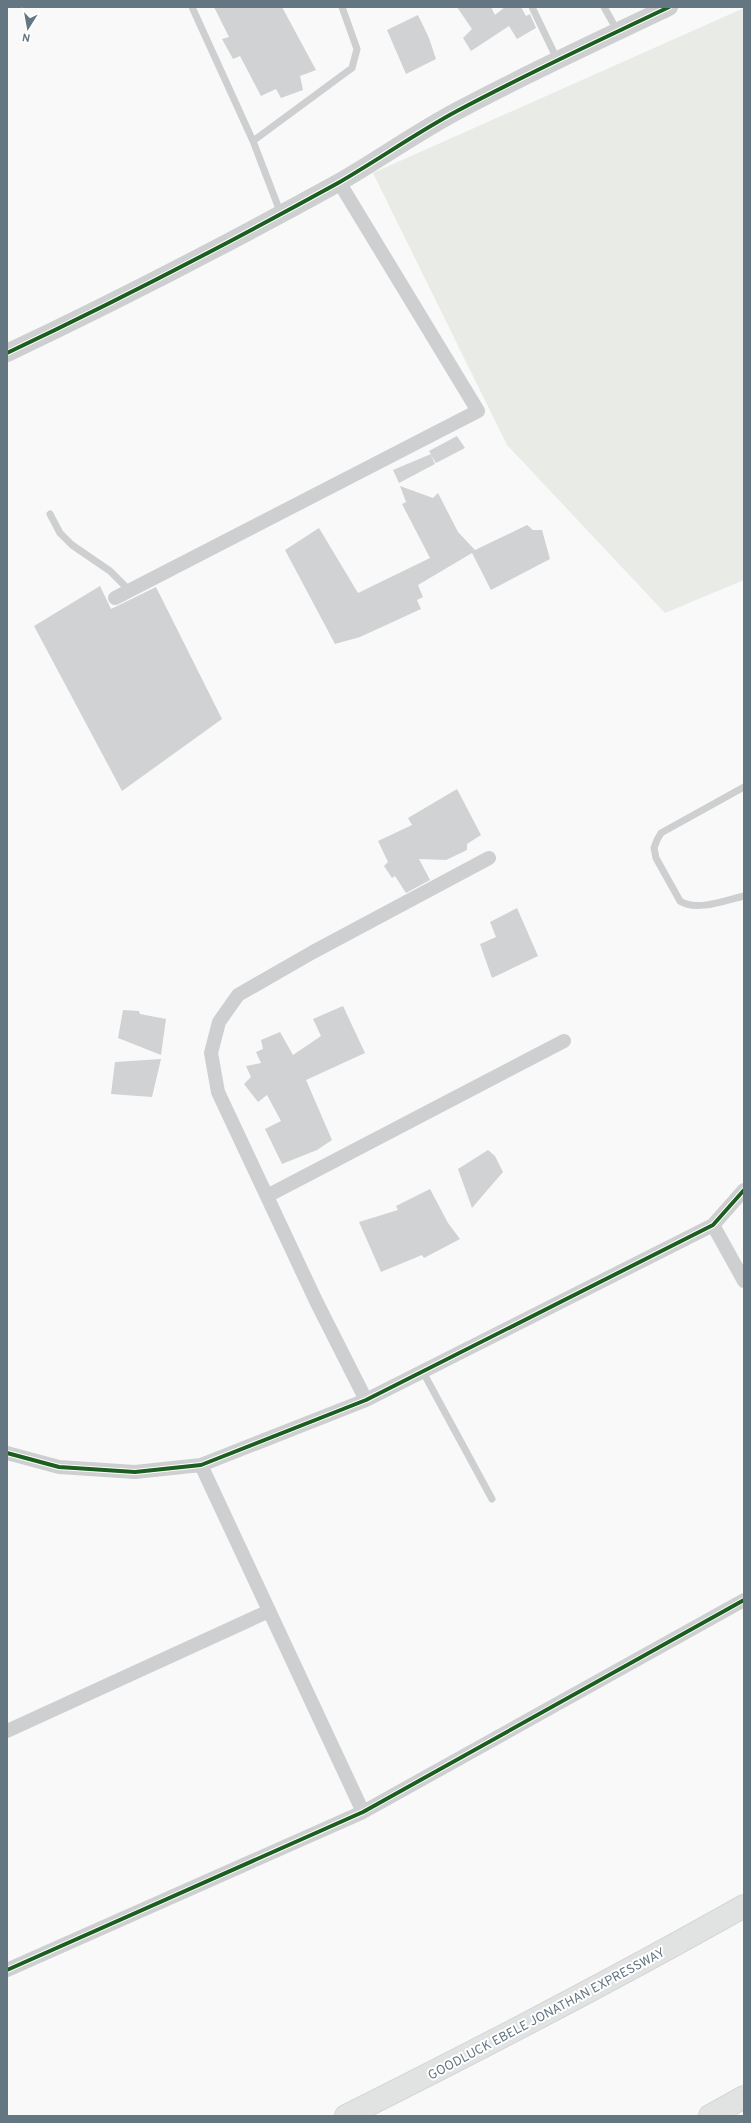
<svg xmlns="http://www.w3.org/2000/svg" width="751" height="2123" font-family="Overpass,sans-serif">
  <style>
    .green { fill: #e8ebe6 }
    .building { fill: #d0d2d3 }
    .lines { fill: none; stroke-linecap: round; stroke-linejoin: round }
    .primary-casing { stroke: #d5d6d7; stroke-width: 24 }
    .service { stroke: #cecfd0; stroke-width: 7 }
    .minor { stroke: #cecfd0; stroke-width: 14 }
    .tertiary { stroke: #cecfd0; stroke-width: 18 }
    .primary { stroke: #e1e2e2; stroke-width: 22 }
    .cycleway-casing { stroke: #fff; stroke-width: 6 }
    .cycleway { stroke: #1b5e20; stroke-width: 4 }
    .labels { text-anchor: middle; stroke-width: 4; stroke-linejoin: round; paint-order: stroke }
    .street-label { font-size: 13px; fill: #657683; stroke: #fff }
  </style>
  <rect width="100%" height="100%" fill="#f9f9f9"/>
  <path class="green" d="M744,8V580L665,613L507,445L373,173Z"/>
  <path class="building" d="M214,7H282L316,70L300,76L303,90L281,98L276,89L261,96L240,56L233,59L222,39L229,37Z
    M457,7H491L495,15L505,7H521L526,16L530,14L536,28L517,39L509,26L471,51L463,38L472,29Z
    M418,15L429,38L436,59L406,74L387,30Z
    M457,436L465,448L436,463L431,455L435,464L399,483L393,470L431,454L429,451Z
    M400,486L433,498L438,493L458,532L475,550L527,525L533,530H542L550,559L491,590L472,553L418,585L423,597L417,600L421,609L360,637L335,644L285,550L319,528L358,593L430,558L402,504L406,502Z
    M100,586L111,609L156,587L222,719L122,791L34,626Z
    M457,789L481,835L467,844V850L446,860L419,859L430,880L406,893L395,876L392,878L384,866L388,862L378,841L412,825L408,818Z
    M517,908L538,956L492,978L480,944L496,937L490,922Z
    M343,1006L365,1053L306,1080L332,1140L317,1150L282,1164L265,1129L281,1121L267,1095L258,1102L244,1084L251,1077L246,1066L261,1063L256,1052L263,1049L261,1040L280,1032L293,1055L321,1036L313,1019Z
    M123,1010L139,1011L140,1014L166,1019L161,1055L118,1038Z
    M161,1059L152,1097L111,1094L115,1062Z
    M488,1150L495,1156L503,1172L472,1208L458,1169Z
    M430,1189L448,1223L460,1239L424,1258L422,1255L381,1272L359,1222L398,1210L396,1206Z"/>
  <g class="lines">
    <g class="primary-casing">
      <path id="primary" d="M346,2116C480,2049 613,1980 744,1906
        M710,2116L744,2097"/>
    </g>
    <path class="service" d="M192,7L253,141L281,214
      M532,7L557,59
      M604,7L618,32
      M253,141L352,68L357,49L342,7
      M50,514L60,533L72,545L110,571L130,591
      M744,787L661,833L657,840L654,848L656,858L680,901C696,912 726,900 744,896
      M423,1372L492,1499"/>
    <path class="minor" d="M115,598L478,411L339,182
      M267,1196L564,1041
      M713,1225L744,1281
      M366,1400L316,1301L218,1092L211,1053L219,1022L238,995L313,952L489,858
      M7,1453L59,1467L135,1472L201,1465L366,1400L713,1225L744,1190
      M201,1465L363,1812
      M7,1731L269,1611
      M7,1970L363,1812L744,1600"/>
    <path class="tertiary" d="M7,353C119,300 229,243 338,183C378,160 416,133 457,111C526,74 598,41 669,7"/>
    <use href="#primary" class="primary"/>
    <g class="cycleway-casing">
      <path id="cycleway" d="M7,353C119,300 229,243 338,183C378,160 416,133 457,111C526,74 598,41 669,7
        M7,1453L59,1467L135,1472L201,1465L366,1400L713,1225L744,1190
        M7,1970L363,1812L744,1600"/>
    </g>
    <use href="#cycleway" class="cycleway"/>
  </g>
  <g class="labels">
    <g class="street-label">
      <text transform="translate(546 2013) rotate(-28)" y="5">GOODLUCK EBELE JONATHAN EXPRESSWAY</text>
    </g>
  </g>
  <rect width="751" height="2123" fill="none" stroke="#657683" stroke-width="16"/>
  <g transform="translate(28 28) rotate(191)" stroke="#ffffff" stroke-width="3" paint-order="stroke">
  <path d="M0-3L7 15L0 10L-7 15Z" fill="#657683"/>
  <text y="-6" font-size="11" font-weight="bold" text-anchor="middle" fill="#657683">N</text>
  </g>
</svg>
